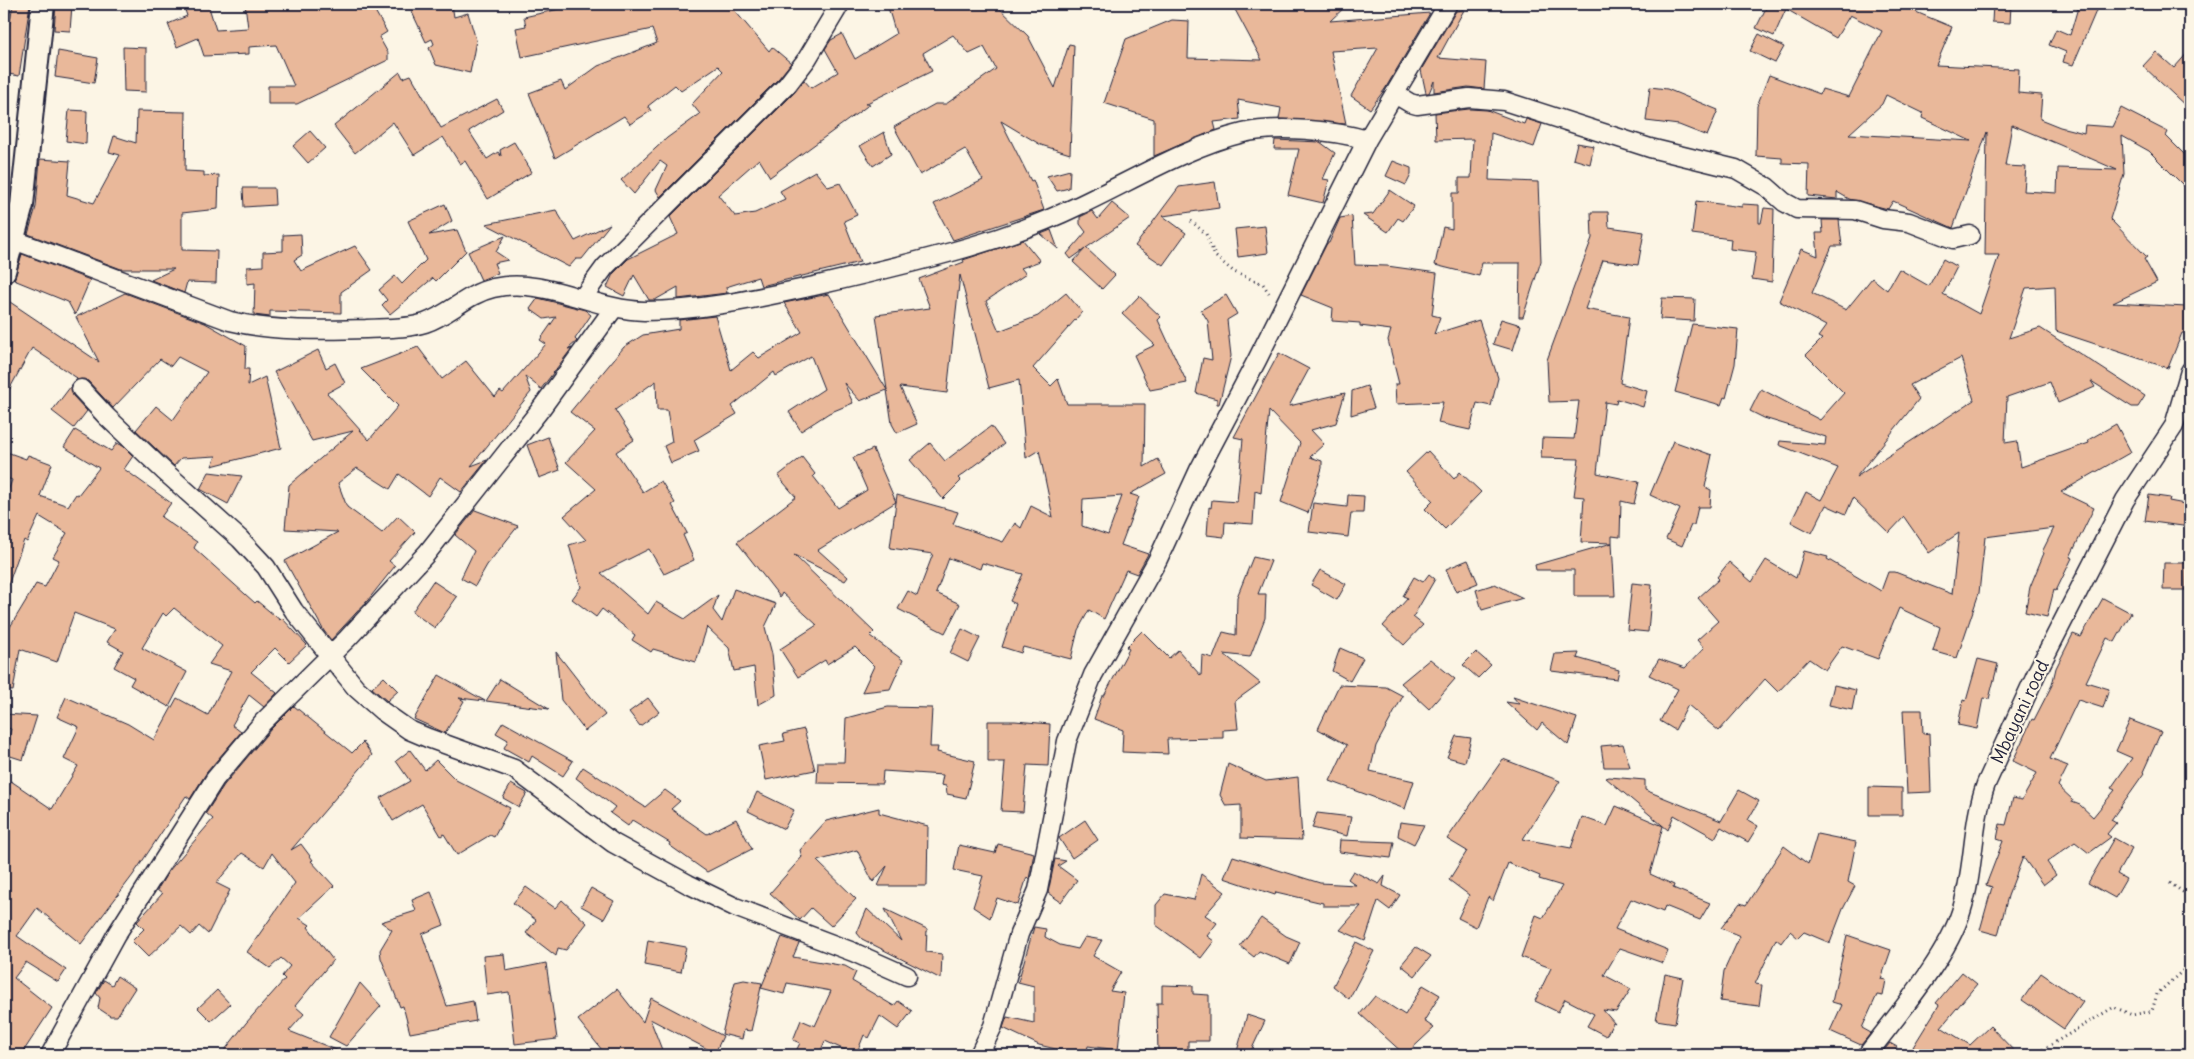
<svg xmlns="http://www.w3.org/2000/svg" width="2194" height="1059" font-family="Delius,sans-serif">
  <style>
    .building { fill: #e9b89a; stroke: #22223b; fill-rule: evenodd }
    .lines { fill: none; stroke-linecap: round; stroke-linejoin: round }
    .minor-casing { stroke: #22223b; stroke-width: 21 }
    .tertiary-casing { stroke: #22223b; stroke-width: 26 }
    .path { stroke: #22223b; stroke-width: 3; stroke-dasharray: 1 4; stroke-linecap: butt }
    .minor { stroke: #fcf5e5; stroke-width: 18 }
    .tertiary { stroke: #fcf5e5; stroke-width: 22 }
    .labels { text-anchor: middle; stroke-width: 4; stroke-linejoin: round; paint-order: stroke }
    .street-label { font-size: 18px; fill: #22223b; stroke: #fcf5e5 }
  </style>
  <rect width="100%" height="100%" fill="#fcf5e5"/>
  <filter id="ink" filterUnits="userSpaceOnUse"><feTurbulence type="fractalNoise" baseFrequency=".02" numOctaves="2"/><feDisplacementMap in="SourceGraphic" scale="10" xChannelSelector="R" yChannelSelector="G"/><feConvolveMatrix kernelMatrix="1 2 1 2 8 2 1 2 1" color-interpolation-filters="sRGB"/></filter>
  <g filter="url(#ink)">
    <path class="building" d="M13,4H30L19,76L4,73V55Z
      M56,4L72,5L70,31L54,30Z
      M183,4H208L216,30L248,28L245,4H371L387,32L379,37L388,53V60L297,104H268V86H294L276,45L249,47V54L204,56L198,38L177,47L168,24L187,16Z
      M425,4H452L454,17L468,13L476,40L470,73L436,65L429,48L434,44L432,39L426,42L411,10Z
      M568,4H729L769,51L772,47L791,63L779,78L660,197L656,190L667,166L660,161L634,194L621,180L667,138L700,114L692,104L723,71L718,66L681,91L675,85L648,106L651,111L630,124L624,116L555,158L529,93L561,81L565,90L598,66L657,43L652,29L522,57L516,28L526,26L524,17L568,7Z
      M887,4H995L1028,36L1055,88L1069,44L1074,45L1070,154L1041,145L1001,121L1031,181L1033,180L1044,210L953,240L934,204L983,180L965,149L920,175L894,127L935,104H946L996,69L984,47L969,54L953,35L923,53L932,71L865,104H870L770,177L759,159L718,195L735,216L755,213L785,199L780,191L815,171L828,187L840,183L857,215L844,221L860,262L761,286L758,277L726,287L727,293L686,298L678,299V287L655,300H649L634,275L624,296L607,287L613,274L628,259L678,234L670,217L795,92L804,80L811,88L838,72L825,49L831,40L842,34L855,59L896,34Z
      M1232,4H1348L1330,21L1430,13L1385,89L1370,109L1351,96L1378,48L1331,51L1346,124L1279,119L1281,108L1238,100L1240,119L1214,122L1216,130L1154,156V119L1104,103L1126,39L1172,20L1189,21L1188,58L1262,60Z
      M1768,4H1923L1916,12L1952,27L1936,65L2019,69L2018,93L2042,95L2040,119L2060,127L2084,133L2085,125L2112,127L2121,108L2168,132L2166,136L2190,160V192L2149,151L2122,136L2124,174L2110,219L2147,257L2144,259L2157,282L2113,303L2186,307L2187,333H2182L2168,368L2056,331L2055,286L2026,288L2009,338L2040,328L2145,396L2138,407H2132L2091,381L2095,387L2058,403L2050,382L2007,397L2005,443L2017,441L2021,467L2089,443L2088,440L2116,424L2131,452L2061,492L2094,508L2070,557L2072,558L2056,591L2054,590L2047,617L2025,612L2030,587L2044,553L2042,552L2054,528L1985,537L1979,593L1957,658L1933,651L1940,627L1899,608L1878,659L1842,646L1825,670L1809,659L1778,692L1765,679L1719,731L1688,705L1675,730L1660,721L1678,689L1649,675L1659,659L1685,668L1704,648L1697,640L1718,621L1698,598L1719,579L1717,577L1729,562L1752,582L1766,560L1796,578L1804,551L1828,557L1827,559L1881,591L1888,572H1895L1952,594L1959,533L1929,553L1904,517L1889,533L1853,498L1846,514L1826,505L1812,533L1791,522L1806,492L1821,500L1838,468L1779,445L1780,441L1825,445L1826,437L1764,418L1750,411L1761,389L1820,420L1844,393L1806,355L1822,339L1818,337L1826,326L1779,301L1801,249L1818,256L1816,233H1823L1822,220H1839L1842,246H1832L1812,293L1846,310L1872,278L1887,290L1899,269L1929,286L1943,259L1957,267L1943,294L1979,314L1999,255H1985L1987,132L1953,228L1893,201L1888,209L1849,199L1837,192V199L1808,196L1809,164L1782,163V158L1756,156L1757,106L1769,75L1820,94L1822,89L1849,97L1882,31L1850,15L1836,38L1786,9L1774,36L1756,28ZM1886,95L1923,113L1922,118L1971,141L1849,134L1882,104ZM2012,125L2060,145L2117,170L2058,168L2057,193L2024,191L2026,167L2005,166ZM1961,358L1974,400L1856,477L1919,399L1910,385Z
      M1993,4L2011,5L2010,23L1992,22Z
      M2079,4H2099L2073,65L2063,62L2066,52L2049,45L2056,29L2070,35Z
      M1464,10L1438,58L1486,62L1484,89L1468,87L1434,92V81L1429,93H1426L1421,70L1456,11Z
      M1759,34L1784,47L1775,63L1750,51Z
      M123,47L146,48V92L124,91Z
      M2190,50V110L2143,66L2156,52L2174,68Z
      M58,51L98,58L94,83L55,77Z
      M400,72L403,78L411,75L441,128L497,99L503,110L469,131L487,159L498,152L501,156L500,150L514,142L532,172L488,199L465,161L460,164L443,137L414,155L393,122L355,153L334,126Z
      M1650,87L1667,89L1718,110L1707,136L1679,125L1646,121Z
      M1469,109L1487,110L1524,124L1526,119L1542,124L1534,147L1491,133L1489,180L1538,182L1541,261L1523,317H1519L1520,263H1482L1479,276L1435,265L1443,227L1452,229V193H1459V178H1471L1473,139L1436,140L1435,113Z
      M69,110L87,111L86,144L66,141Z
      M137,111L186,112L185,171L204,172V176L219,175L218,209L182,213V250L217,251L216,283L187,282L184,293L151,280L174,269H121L28,234L36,207L40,159L70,161L67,195L94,203L120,155L109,152L114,136L136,143Z
      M310,131L325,148L308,163L293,146Z
      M884,132L891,154L873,166L860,146Z
      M1275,140L1320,142L1335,153L1323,179L1329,180L1323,203L1288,195L1299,149H1274Z
      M1577,143L1594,146L1590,164L1573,159Z
      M1393,161L1411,168V175L1406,185L1386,176Z
      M1070,170L1069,188L1057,191L1047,176Z
      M1215,182L1219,208L1163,216L1186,233L1163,265L1135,246L1179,187Z
      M243,188H274L275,205L244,207Z
      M1390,190L1414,206L1403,221L1398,218L1388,232L1363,215L1373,214Z
      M1696,201L1742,207V204L1759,205V223H1761L1764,208L1774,209L1772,282L1752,279L1756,252L1730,249L1731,239L1692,234Z
      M1112,203L1130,218L1086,248L1115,275L1102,289L1073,262L1085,249L1071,259L1067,254L1086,232L1080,224V217L1092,211L1098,219Z
      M445,204L452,221L429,235L457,230L466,251L436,281L433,278L390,314L382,305L387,300L379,290L395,276L402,284L426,260L408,221Z
      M556,210L575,241L610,224L582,259H576L569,267L486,224Z
      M1591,212H1608L1609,227L1644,232L1638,265L1603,260L1585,309L1629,317L1620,383L1647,391L1643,407L1617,399L1616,404L1605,402L1597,473L1639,482L1634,504L1621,501L1620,537L1612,536V543L1581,542L1584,497L1574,496L1579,459L1541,458L1542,438L1574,439L1579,401L1549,402L1547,360L1592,238Z
      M1352,216L1355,265L1387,266L1437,273L1432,315L1440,317L1434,334L1479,320L1498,378L1491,406L1477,403L1470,430L1438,423L1443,402L1396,404L1395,384H1399L1388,340L1391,330L1360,326V323L1332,321L1333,308L1301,295L1327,243H1329L1340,218Z
      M1265,226L1268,253L1238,257L1235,229Z
      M1051,230L1058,249L1041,234Z
      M301,234L302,255L294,260L301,271L355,246L372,270L341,292V313L270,311V317L254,315L255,283L247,284V267L263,266V252L283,251V235Z
      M505,236L496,252L508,260L494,263L498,273L481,280L468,252Z
      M1023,240L1040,261L1021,268L1026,274L986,301L999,331L1038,316L1066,293L1082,312L1033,368L1051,386L1058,379L1067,404H1145L1144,467L1158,459L1166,474L1130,494L1139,497L1121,545L1148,554L1137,574L1126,570L1104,619L1089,610L1078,630L1071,659L1023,647L1021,653L1002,647L1016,604L1010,601L1023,574L982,563L980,569L949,558L936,593L960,604L945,633L898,609L908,591L917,596L933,554L890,548L896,502L818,550L848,577L845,581L794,555L874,632L870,636L903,660L890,689L862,692L874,666L855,647L827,664L825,660L798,677L780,649L817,625L782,593L780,597L737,542L796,497L778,476L802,457L815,474L813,476L838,508L867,490L853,458L873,449L896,502L897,495L958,512L953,524L1003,542L1015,523L1021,528L1031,506L1053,517L1039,450L1026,458L1019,380L989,388L960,275L947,393L900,387L917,424L897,433L892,424L876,315L930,308L919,279L964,262L963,260ZM1122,496L1108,535L1082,526L1083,499Z
      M22,254L90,280L75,315L68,302L14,280Z
      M125,293L205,323L246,346L245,369H249L248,385L265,377L281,448L212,466L216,456L181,458L174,466L136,430L156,406L173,420L207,372L178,357L171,366L160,359L113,408L88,381L84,379L75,380L77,378L32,348L4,399V324L7,300L99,362L76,317Z
      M829,294L887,390L860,401L844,383L853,403L829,413L801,431L789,412L824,389L811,356L776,376L774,372L732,406L737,414L694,440L699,451L671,463L664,446L672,442L667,410H657L656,381L615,410L634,440L616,452L643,492L661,481L675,503L672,505L687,533L683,535L694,560L664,574L649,549L601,573L648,614L656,602L685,619L718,595L713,610L722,622L734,589L776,604L765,627L772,654L776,695L758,705L754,667L734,671L729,648L707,627L696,662L653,649L651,652L632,640L635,635L602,609L596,617L572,599L581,587L569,545L586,540L564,516L596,489L566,462L595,431L570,412L624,347L643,335L679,329V320L715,316L731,370L753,352L759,358L802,332L784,303Z
      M1226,295L1237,314L1227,320L1231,356L1219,404H1217V399L1196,393L1203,358L1212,360L1208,321L1201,310Z
      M1139,296L1161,317L1158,320L1187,383L1150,390L1134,355L1155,345L1122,314Z
      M538,298L585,310L591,315L575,339L577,341L568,349L572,348L541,389L525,376L531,392L471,466L487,460L461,492L440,477L428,496L399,474L390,489L357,468L338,483L347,507L382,533L398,516L415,532L389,561L395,566L368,600L331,640L324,631L285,561L338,532L285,529L289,485L353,431L312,441L274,372L318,350L326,368L335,363L345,383L327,393L369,440L398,406L361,369L418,347L442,379L466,361L495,397L500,391L503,393L546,344L540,340L556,317L544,319L530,309Z
      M1662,298L1695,299L1694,321L1660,319Z
      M1501,319L1521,325L1513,350L1493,344Z
      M1692,324L1738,329L1735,364L1726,398L1724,397L1721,405L1675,392Z
      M1279,353L1309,369L1289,406L1345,393L1336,423L1311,430L1324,444L1310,457L1322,461V468L1308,513L1281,502L1300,443L1269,411L1261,493L1255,491L1253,524L1225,522L1224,537L1207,535L1209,507L1211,508L1212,500L1237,502L1243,439L1234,437Z
      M71,386L73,396L87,411L74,428L52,411Z
      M1367,386L1374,408L1351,415L1352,391Z
      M991,426L1004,444L958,478L961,481L943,499L910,460L930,443L945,461Z
      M75,430L111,451L117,443L123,446L133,456L124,469L171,503L161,517L197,542L194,548L255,603L257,601L280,620L282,618L307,645L289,662L275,648L251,672L277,693L264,707L249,695L232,725L241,732L207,772L190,799L186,796L133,875L81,944L37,908L17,936L66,970L58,982L26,962L14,978L52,1008L21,1055H4V792L11,781L52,809L78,766L64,759L79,727L57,717L66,697L128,724L154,740L177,698L208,715L231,671L209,664L222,646L174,608L166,616L163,613L142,648L187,672L169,707L130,685L134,678L114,667L123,651L107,642L115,629L74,613L57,662L20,649L13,691L4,690V637L36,584L45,587L59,560L53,557L67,533L39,516L27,542L24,540L6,591L4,590V502L12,480L4,477V451L26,459L28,455L52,464L40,496L68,506L76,494L78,495L99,468L64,447Z
      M548,437L560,470L539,478L527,445Z
      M1673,441L1712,455L1705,487L1711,490L1710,507H1698L1694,525H1691L1682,546L1666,539L1680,509L1650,495Z
      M1428,451L1454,479L1460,472L1481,492L1445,529L1425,509L1433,501L1406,472Z
      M209,472L242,476L228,504L200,489Z
      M1348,495L1364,496L1363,513H1351L1348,537L1309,532L1313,503L1347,507Z
      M2149,495L2170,498L2169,501L2190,505V527L2145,521Z
      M475,510L518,526L487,565L475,586L461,578L474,551L455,535Z
      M1612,543L1615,596H1574V570H1536L1535,565Z
      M1253,557L1271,561L1258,594H1266L1265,618L1250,657L1224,654L1260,683L1235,701L1238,729L1223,730V738L1167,739L1168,754L1122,752L1123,730L1094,719L1102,696H1104L1129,649L1126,647L1142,631L1169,658L1178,650L1201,676L1202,655L1213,658L1223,632L1236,635L1237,597Z
      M1468,560L1478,583L1456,592L1446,569Z
      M2164,563H2187L2186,590H2163Z
      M1320,570L1346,584L1337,600L1311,585Z
      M1429,574L1435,579L1413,617L1423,625L1404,645L1383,626L1408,598L1403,596L1414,577L1423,582Z
      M433,581L457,597L435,628L412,612Z
      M1632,583L1652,585L1648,632L1627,630Z
      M1495,584L1523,598L1482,610L1476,590Z
      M2103,598L2131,613L2115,642L2107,638L2086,682L2109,689L2103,708L2078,700L2050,759L2068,766L2058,786L2073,800L2072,802L2080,805L2093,817L2115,790L2111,788L2132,758L2116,751L2130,720L2161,732L2143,772L2144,773L2111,820L2116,823L2107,834L2111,837L2089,853L2075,842L2047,862L2056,875L2043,885L2023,857L2008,896L1998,935L1980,930L1992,887L1986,885L2003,841L1997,839L2000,824L2006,825L2013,798L2022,800L2037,773L2013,761L2032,719L2034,720L2052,685L2056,668L2073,634L2081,637Z
      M962,629L980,638L968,662L950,653Z
      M1340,648L1363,658L1350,681L1332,671Z
      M556,652L605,715L585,731L561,700Z
      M1476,652L1491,665L1478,678L1463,665Z
      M1579,653L1577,658L1619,670L1617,679L1551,671L1555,654Z
      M1430,659L1455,679L1429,709L1401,683Z
      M1978,659L1998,664L1989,699L1983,698L1977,729L1958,725L1963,700L1966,701Z
      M439,675L485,701L459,698L464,701L445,733L414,719Z
      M384,677L398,691L387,701L372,688Z
      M500,679L549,709L486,701Z
      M1339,685L1386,687L1403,696L1376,746L1370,771L1414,781L1405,809L1330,781L1347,745L1318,729Z
      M1834,685L1856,690L1852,710L1829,705Z
      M1513,697L1577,718L1568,745L1542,723L1537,730L1506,702L1519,704Z
      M648,698L659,712L640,726L629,712Z
      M294,706L352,753L363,742L372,755L291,850L301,844L313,860L311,861L334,886L299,918L310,925L308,927L333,960L295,1006L304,1014L289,1031L349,1055H221L246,1023L285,979L282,976L290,966L281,958L270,968L247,952L295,883L272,853L264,867L242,853L216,883L230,890L208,934L199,926L191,935L181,926L148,957L132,941L144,929L137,922L162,894L157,890L168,872L213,819L206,813L224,785L271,729Z
      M888,707L932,708L930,747H938L937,752L975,761L966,798L947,794L946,786L941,785L943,775L883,771L882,784L817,783L818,762H844L846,718Z
      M1903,710H1922L1923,734L1929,733L1931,792L1907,793Z
      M4,714L37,716L23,760L4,754L11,729L4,727Z
      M988,721H1015L1050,724L1048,766L1027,765L1023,812L1001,811L1005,762H988Z
      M503,722L573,761L563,776L532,756L529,762L504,748L508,740L496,733Z
      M804,729L815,770L766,780L759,746L785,741L783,734Z
      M1456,736L1471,738L1465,762L1447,757Z
      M1623,744L1630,767H1604L1601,746Z
      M410,750L425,770L436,760L456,780L510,808L494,837L490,835L457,855L444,834L441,836L422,804L393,821L380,798L410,781L396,761Z
      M1503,759L1560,781L1523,839L1571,848L1582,817L1607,826L1616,806L1663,826L1650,874L1674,885L1673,888L1710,903L1700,920L1665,906L1663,912L1631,899L1615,929L1668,950L1663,963L1620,948L1604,975L1631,989L1616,1012L1603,1010L1615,1024L1613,1023L1606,1036L1587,1026L1594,1014L1565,999L1558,1012L1535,1001L1551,968L1521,957L1536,915L1543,918L1562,886L1539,879L1540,876L1508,863L1493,901L1488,897L1476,927L1458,918L1469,895L1449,880L1467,851L1447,839Z
      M1228,764L1266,781L1298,777L1302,840L1241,838V805L1226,806L1220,795Z
      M583,767L645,807L665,790L680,801L671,809L707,834L736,819L752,849L707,872L669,845L670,843L632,820L628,826L610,813L615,807L576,778Z
      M1609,777L1645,780V790L1721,821L1739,790L1759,801L1748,820L1758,826L1748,842L1721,827L1715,838L1674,815L1668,830L1606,778Z
      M511,784L527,793L519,807L503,798Z
      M1869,787L1902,788V815H1869Z
      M757,792L794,810L784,829L748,811Z
      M879,808V813L928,826L927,886H878L887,866L873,882L857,850L817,861L856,899L831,926L811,908L800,920L770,893L802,857L800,850L826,821Z
      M1317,813L1351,817L1347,836L1312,828Z
      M1085,820L1098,840L1072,858L1059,838Z
      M1400,822L1424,825L1414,844L1398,836Z
      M1817,834L1856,842L1848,882L1855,886L1843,909L1830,943L1804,932L1798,938L1790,931L1781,943L1776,939L1755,984L1762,985L1759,1006L1720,1001L1724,971L1740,936L1721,928L1740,903L1746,905L1784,846L1808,864Z
      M2114,838L2132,848L2117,874L2126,879L2115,898L2088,883Z
      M1340,840L1394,842L1391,858L1339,852Z
      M998,844L1034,853L1029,879L1027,877L1018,905L997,898L990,918L973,907L983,876L954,870L959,845L995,853Z
      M1233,856L1320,883L1356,885L1348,879L1353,871L1379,884L1385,876L1383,886L1400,895L1390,910L1378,901L1365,941L1340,930L1361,906H1323V903L1276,892L1275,895L1224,878Z
      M1055,859L1066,861L1058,866L1077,880L1061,902L1048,893Z
      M1201,874L1225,892L1205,915L1217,923L1207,936L1214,941L1201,958L1156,925V905L1165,894L1194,900Z
      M526,887L555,908L562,900L587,923L566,950L558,948L556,956L526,933L536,920L513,903Z
      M591,888L614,901L604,919L581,906Z
      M431,892L444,925L422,934L447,1006L473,1001L476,1021L410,1033L403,1006L400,1007L381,958L380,950L392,930L381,922L416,911L412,900Z
      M867,909L901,941L885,909L927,929L926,952L942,954L941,979L862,939L857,933Z
      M1261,918L1286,936L1300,942L1290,964L1259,951L1254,957L1240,946Z
      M1034,927L1046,929L1045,937L1060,945L1078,949L1085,937L1102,940L1093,956L1121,972L1110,991L1124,993L1118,1050L1088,1046L1086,1055H1081L1039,1045L1003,1028L1007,1017L1034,1023V986L1018,982Z
      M1847,935L1891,950L1881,979L1886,980L1883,996L1877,995L1862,1028L1871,1033L1861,1045L1830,1031L1842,1005L1832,1002Z
      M782,937L799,943L793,957L845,966L856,972L852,981L894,1006L898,1001L912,1011L898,1029L880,1016L869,1038L864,1035L856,1055L825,1041L819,1055H794L800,1043L793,1040L801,1020L815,1026L831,991L787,983L784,994L761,988Z
      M648,940L686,947L681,972L644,965Z
      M1356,942L1374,951L1349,999L1333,986Z
      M1416,947L1431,956L1415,976L1401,965Z
      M504,954L506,971L546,963L557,1039L515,1044L509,992L487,995L483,956Z
      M1962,972L1977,984L1941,1027L1970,1045L1990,1026L2018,1055H1926L1913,1047L1939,1005L1936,1003Z
      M2041,973L2083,1002L2064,1029L2022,1000Z
      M1665,974L1683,978L1675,1023L1656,1020Z
      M117,976L135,988L117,1016H110L98,1008L100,998L96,993L104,980L112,985Z
      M744,980L762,983L751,1031L744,1030L742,1039L722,1034L735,982Z
      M360,983L381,1006L346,1046L329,1037Z
      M1162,985L1193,986V994L1209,995V1041H1188V1055H1158L1157,1003H1162Z
      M1423,985L1440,995L1424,1021L1434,1028L1405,1055L1360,1014L1375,996L1405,1015Z
      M617,989L643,1022L651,998L723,1036L715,1053L650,1019L664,1055H606L578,1020Z
      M217,990L230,1004L211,1021L198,1008Z
      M1247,1015L1265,1021L1249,1055H1236Z
      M1890,1043L1897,1047L1893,1055L1881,1054Z"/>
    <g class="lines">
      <g class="minor-casing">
        <path id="minor" d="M1395,94L1410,103L1417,105L1469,98L1504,101L1650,148L1736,169L1767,187L1784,202L1797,209L1855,210L1883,219L1909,222L1953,239L1970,235
          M14,240L230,321C274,332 321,330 366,329C385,328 406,329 425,323C449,315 467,294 493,288C544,276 594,310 644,311C702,311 758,298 814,286C866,274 918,262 969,247C1007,236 1045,222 1080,205C1131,181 1189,146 1243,133C1278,125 1333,130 1367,140
          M583,297L605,267L787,85L807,59L840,4
          M81,389L107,417L164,471L240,539L266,567L294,611L356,688L382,711L409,730L428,738L514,769L613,843L688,884L735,907L853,952L907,976
          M50,1055L116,935L215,779L263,722L347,639L427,553L540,410L614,308
          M979,1055L993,1026L1019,934L1038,890L1067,741L1093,675L1158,559L1199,470L1257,360L1367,140L1448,4
          M1867,1055C1897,1015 1946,959 1961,912C1975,870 1971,825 1986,784L2038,670L2125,500L2174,426L2190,371"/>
      </g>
      <g class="tertiary-casing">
        <path id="tertiary" d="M4,271L22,205L43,4"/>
      </g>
      <path class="path" d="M1191,221L1206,234L1215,256L1234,272L1263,284L1269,293
        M2186,745L2190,741
        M2170,883L2190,897
        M2034,1055L2114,1007L2132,1015L2152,1011L2157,994L2190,964"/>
      <use href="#minor" class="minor"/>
      <use href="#tertiary" class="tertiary"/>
    </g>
  </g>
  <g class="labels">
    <g class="street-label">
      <text transform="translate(2020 712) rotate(-65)" y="6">Mbayani road</text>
    </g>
  </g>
  <rect width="2194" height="1059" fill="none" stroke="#fcf5e5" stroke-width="20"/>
  <rect x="10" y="10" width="2174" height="1039" fill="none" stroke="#22223b" stroke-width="2" filter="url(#ink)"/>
</svg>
